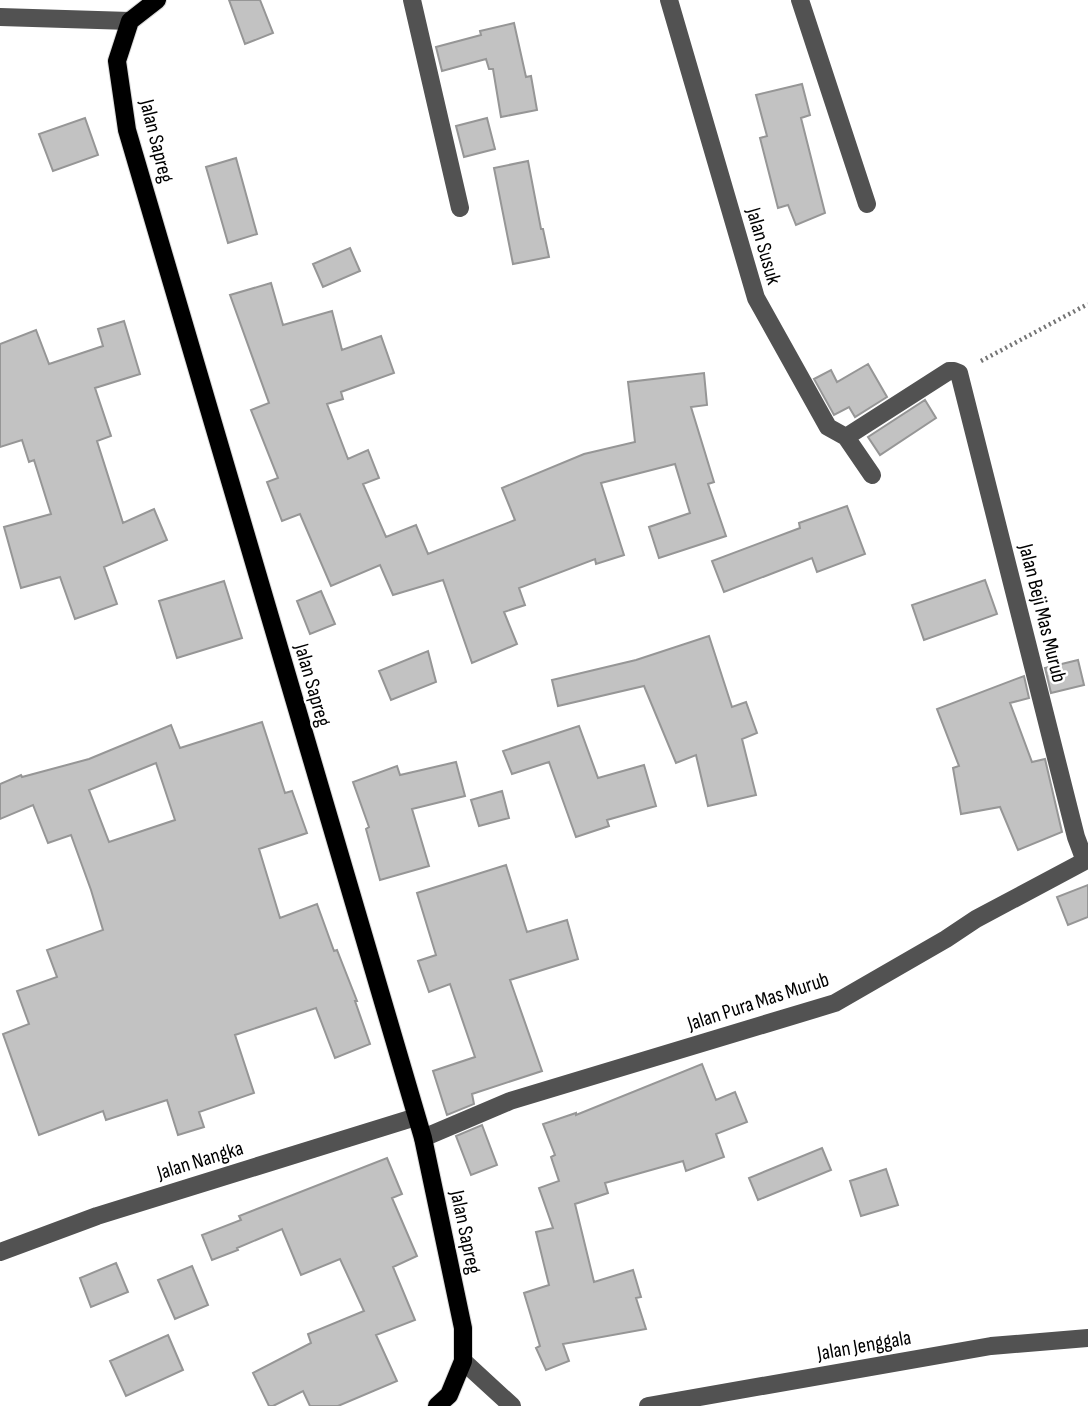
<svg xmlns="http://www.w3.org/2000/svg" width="1088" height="1406" font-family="'Sofia Sans Condensed',sans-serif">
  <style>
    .building { fill: #c2c2c2; stroke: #969696; stroke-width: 2; fill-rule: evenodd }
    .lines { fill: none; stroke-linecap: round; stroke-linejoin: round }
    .major-casing { stroke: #dbdbdb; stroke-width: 20 }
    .path { stroke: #747474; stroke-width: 4.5; stroke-dasharray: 2 3.5; stroke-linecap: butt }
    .minor { stroke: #525252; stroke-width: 18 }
    .major { stroke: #000; stroke-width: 18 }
    .labels { text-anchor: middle; stroke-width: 5; stroke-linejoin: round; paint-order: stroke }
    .street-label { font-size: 21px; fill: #000; stroke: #fff }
  </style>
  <rect width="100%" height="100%" fill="#fff"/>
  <path class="building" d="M229,0H260L273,33L245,44Z
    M514,23L526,77L531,76L537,110L501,117L493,69H489L486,59L442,71L436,47L481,35L480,31Z
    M802,84L810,115L801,118L825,213L796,225L788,205L778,208L760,138L767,136L756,95Z
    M85,118L98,155L53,171L39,134Z
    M487,118L495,149L464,157L456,126Z
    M236,158L257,234L228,243L206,167Z
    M528,161L541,229H543L549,257L513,264L494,168Z
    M350,248L360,271L323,287L313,264Z
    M271,283L283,325L332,311L342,350L381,336L394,373L341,392L343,399L327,404L348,459L368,450L379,478L363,484L386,537L416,525L428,554L515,520L502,488L584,454L635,442L628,382L704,373L707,405L691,407L714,482L708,484L726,536L659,558L649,527L690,513L675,464L601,483L624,555L596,564L595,559L519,588L525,605L504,612L517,644L472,663L443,580L393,595L380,565L331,586L300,514L282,521L267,482L278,478L251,410L269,403L230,295Z
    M124,321L140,374L95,388L111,436L97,441L123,523L154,509L167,540L104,567L117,604L75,619L60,577L21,588L4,527L51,514L34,460L29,462L22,440L0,447V344L36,330L49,364L103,346L98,329Z
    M868,364L887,397L855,417L849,407L834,415L814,379L831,370L837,382Z
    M925,400L936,418L880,455L868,437Z
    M847,506L865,554L817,572L812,558L724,592L712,561L800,528L799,523Z
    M985,580L997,614L924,640L912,605Z
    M224,581L242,638L177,658L159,601Z
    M321,591L335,624L310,634L297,601Z
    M709,636L732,707L746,702L757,733L742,739L756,795L708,806L696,755L676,763L644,686L558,706L552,680L636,660Z
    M428,651L436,682L391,700L379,671Z
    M1078,660L1084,685L1051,693L1045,668Z
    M1024,676L1029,698L1010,703L1032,762L1045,759L1062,832L1018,850L1000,807L961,814L953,768L959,766L937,709Z
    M262,722L285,793L292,791L307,833L259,849L280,918L317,904L334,951L337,950L357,1001H355L370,1044L335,1058L316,1008L235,1035L254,1093L199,1112L204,1127L178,1135L167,1100L106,1120L103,1111L39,1135L3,1034L29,1024L17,991L57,977L47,950L103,930L91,890L71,835L48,843L33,805L0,819V784L21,775L22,777L89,759L171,725L180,748ZM156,763L175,820L109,842L89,790Z
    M579,726L598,778L644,765L656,806L607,820L609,826L576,837L549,762L512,774L503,751Z
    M456,762L465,796L412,809L429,866L380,880L366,829L369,827L353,782L397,766L400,775Z
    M502,791L509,818L479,826L471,800Z
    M506,865L527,932L567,920L578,959L510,980L542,1071L472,1094L474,1104L447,1115L433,1071L475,1057L450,984L429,992L418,961L436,955L417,893Z
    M1088,885V917L1068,925L1057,897Z
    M702,1064L716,1100L735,1092L747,1122L716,1134L724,1157L686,1171L683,1161L605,1183L608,1193L575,1204L594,1282L633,1270L641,1297L636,1298L646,1329L563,1344L569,1361L546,1370L536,1348L540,1346L524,1293L549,1285L536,1232L553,1228L539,1188L559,1181L551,1157L555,1155L543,1124L576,1113V1115Z
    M482,1125L497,1165L471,1175L456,1136Z
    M822,1148L831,1170L758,1200L749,1178Z
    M387,1158L402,1194L392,1198L417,1256L393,1267L415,1320L376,1335L397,1381L338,1406H310L303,1391L273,1406H269L253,1373L311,1343L308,1334L364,1311L340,1259L301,1275L282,1229L237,1248L238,1250L212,1260L202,1235L241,1220L239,1216Z
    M886,1169L898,1205L861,1216L850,1181Z
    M116,1263L128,1292L91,1307L80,1278Z
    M192,1266L208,1305L175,1319L158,1280Z
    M168,1335L183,1370L126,1396L110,1361Z"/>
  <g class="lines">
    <g class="major-casing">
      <path id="major" d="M157,0L130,21L117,61L127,130L423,1138L463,1328V1361L449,1395L437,1406"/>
    </g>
    <path class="path" d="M981,361L1088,304"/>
    <path class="minor" d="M412,0L460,208
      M669,0L756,298L828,427L846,437L872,475
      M800,0L867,204
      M0,17L130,21
      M846,437L949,371H954L959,373L1076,837L1085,861L1088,859
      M423,1138L510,1101L835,1003L946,939L976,919L1085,861
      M0,1252L97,1216L416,1117
      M463,1361L512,1406
      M648,1406L991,1346L1088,1338"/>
    <use href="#major" class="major"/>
  </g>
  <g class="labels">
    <g class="street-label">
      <text transform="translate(157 141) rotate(76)" y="7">Jalan Sapreg</text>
      <text transform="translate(764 246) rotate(74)" y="7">Jalan Susuk</text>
      <text transform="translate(1043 613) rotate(76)" y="7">Jalan Beji Mas Murub</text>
      <text transform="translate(313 685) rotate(74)" y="7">Jalan Sapreg</text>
      <text transform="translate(758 1001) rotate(-18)" y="7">Jalan Pura Mas Murub</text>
      <text transform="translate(200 1160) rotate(-17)" y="7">Jalan Nangka</text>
      <text transform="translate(466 1232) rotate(78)" y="7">Jalan Sapreg</text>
      <text transform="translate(864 1345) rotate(-10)" y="7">Jalan Jenggala</text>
    </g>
  </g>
</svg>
